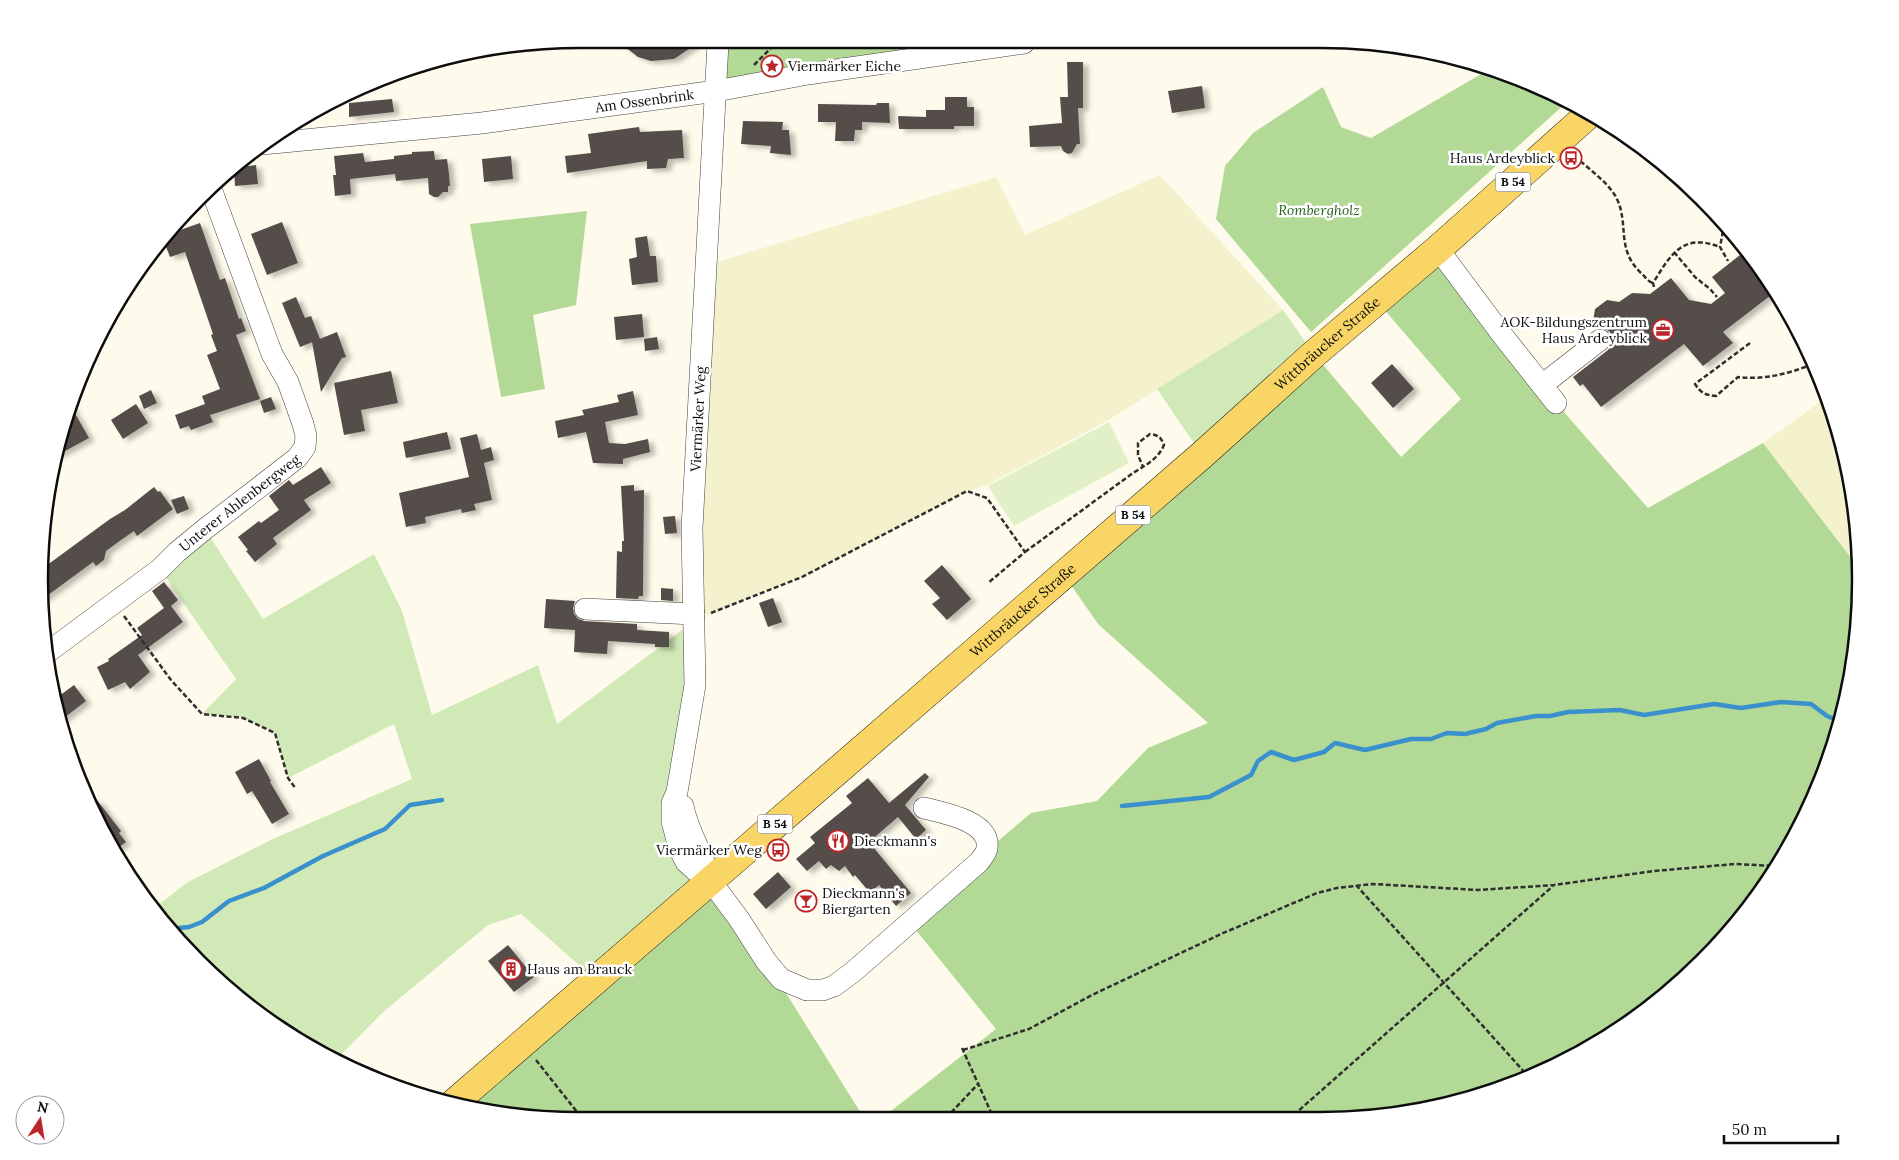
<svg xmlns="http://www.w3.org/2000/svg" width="1899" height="1160" font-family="Lora,serif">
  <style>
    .farmland { fill: #f4f1cd }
    .green { fill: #d0e9b7 }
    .forest { fill: #b3d996 }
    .pitch { fill: #e2f0c8 }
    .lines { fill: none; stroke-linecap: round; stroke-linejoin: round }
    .stream { stroke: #3990cc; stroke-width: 4.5 }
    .building { fill: #554e49; filter: url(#shadow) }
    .minor-casing { stroke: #404040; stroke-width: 22 }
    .major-casing { stroke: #1e1e1e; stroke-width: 29 }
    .path { stroke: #2f2f2f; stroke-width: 2.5; stroke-dasharray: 5 2.5; stroke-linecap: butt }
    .minor { stroke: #fff; stroke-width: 21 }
    .major { stroke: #f8d564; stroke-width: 28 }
    .labels { text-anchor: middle; stroke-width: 5; stroke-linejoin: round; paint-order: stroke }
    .shield { fill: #fff; stroke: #565656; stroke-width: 1 }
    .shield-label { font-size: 12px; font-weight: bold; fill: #0d0d0d }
    .poi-label { font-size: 14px; fill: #0d0d0d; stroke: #fff; text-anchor: start }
    .street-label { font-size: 14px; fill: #0d0d0d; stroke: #fff }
    .park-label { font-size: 14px; font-style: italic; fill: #2b641e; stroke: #fff }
    .rim { fill: none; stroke: #0d0d0d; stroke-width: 2.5 }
  </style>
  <defs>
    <filter id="shadow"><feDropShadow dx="5.5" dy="3" stdDeviation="2.5" flood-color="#0004"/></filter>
  </defs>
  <rect width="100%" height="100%" fill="#fffbec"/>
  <path class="farmland" d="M1160,175L1283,310L1107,421L985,486L967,491L802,577L732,604L694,621L707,265L996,177L1025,235Z
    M1827,397L1831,406L1856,509L1858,567L1763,443Z"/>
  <path class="green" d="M1283,310L1314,354L1202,455L1157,389Z
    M205,529L263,619L374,554L402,611L432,715L538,665L557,724L694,621L678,777L710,880L596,980L521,914L488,925L382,1013L337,1059L251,1010L197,963L153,909L188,882L273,839L412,779L394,724L288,778L275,733L243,718L202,714L236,679L160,569Z"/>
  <path class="forest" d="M719,43H974L723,79Z
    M1488,70L1526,80L1566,103L1311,332L1216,219L1225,166L1253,133L1323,87L1341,127L1371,138Z
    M587,211L576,305L533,315L545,389L501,397L470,224Z
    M1438,249L1556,403L1648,508L1763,443L1858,567L1859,615L1842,720L1805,819L1749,909L1676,987L1589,1049L1459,1103L1355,1120L882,1118L996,1029L915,929L998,841L1031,813L1097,801L1148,748L1208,723L1098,624L1064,575L1314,354L1401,457L1461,399L1376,300Z
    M710,880L766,961L864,1118L510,1117L455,1102Z"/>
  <path class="pitch" d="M1109,422L1129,463L1014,526L988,486Z"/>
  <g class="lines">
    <path class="stream" d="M1122,806L1209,797L1251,775L1258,761L1271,752L1294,760L1324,752L1335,743L1365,750L1411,739H1431L1447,733L1465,734L1486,729L1497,723L1536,716H1550L1568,712L1620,710L1644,715L1714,704L1741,708L1781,702L1811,704L1827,716L1841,722
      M169,929L189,927L202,922L229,901L264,888L323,856L385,829L410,805L442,800"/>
  </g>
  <path class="building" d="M620,43H698L674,59L651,61L638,57Z
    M1067,62H1083V108H1078L1080,144H1077L1072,153L1068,154L1063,151L1061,146L1030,147L1029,126L1062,123L1060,97H1068Z
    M1202,86L1205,108L1172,113L1168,91Z
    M945,97H967V107H974V126H954V129H899L898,116L926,117V110H945Z
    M392,99L394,112L349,117V103Z
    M877,103H889L890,123L862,122V130H855L854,141H835L836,122H818V104L876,105Z
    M743,121L783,122L782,130H789L791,155L770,153L771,146L741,144Z
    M639,127L640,132L682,130L684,158L668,159L666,168L647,169V161L567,173L565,156L591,153L588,134Z
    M434,151L435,160L447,159L449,174L450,186H448V192H443L438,197H434L429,194L428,178L396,181L395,174L350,179L351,194L335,196L333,175H336L334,156L363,153L365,162L394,159V156L412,154V152Z
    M511,156L513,179L484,182L482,159Z
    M256,165L258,184L235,186L234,168Z
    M282,222L298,263L267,275L251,234Z
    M200,223L220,280L225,278L239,319L241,318L246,331L236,335L260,399L210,415L213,422L191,430L189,426L180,429L175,415L205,404L202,396L220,389L207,355L217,351L211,335L213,334L185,252L170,257L163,239L166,235Z
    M647,236L650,256H656L658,282L632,285L629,259L637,257L635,238Z
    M1740,255L1754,274L1759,270L1775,292L1723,332L1733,343L1703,366L1684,344L1601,407L1583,384L1580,386L1573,377L1608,350L1612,344V338L1610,332L1604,328H1597L1593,321L1595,309L1607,300L1619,302L1632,293L1650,294L1671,278L1689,300L1711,304L1725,293L1712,277Z
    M296,297L305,318L311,316L320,339L300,347L282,303Z
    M642,314L644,337L616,340L614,317Z
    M337,332L346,357L342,358L321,392L312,342Z
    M657,337L659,349L645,351L644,339Z
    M1392,364L1414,389L1393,408L1371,383Z
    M391,371L398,403L361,410L365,431L344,435L334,383Z
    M151,390L157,403L144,409L139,396Z
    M633,391L638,415L605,422L609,443L625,444L648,439L650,452L623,459V464L593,463L586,432L558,438L555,421L584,415L582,410L619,402L617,395Z
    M271,397L276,409L264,413L260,401Z
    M69,403L89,438L56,456L67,406Z
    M136,404L148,423L123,439L111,420Z
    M447,432L451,449L406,458L403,442Z
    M477,434L481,450L491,447L494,460L484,463L492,500L474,504L476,510L462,513L461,509L425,517L426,523L406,527L399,493L469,477L460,438Z
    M321,467L331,483L304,500L311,510L273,538L277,544L255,562L246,551L248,550L238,537L259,521L261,523L279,510L269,496L289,480L293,485Z
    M634,485V491L644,490L643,596H639L638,599L616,598L617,551L622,552V541H624L621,486Z
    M154,487L158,492L160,491L173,509L137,536L134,531L121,540L106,551L104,560L96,566L93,562L40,601L39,571L110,519L125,510Z
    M184,496L189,509L177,514L171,500Z
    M675,516L677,533L665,534L663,517Z
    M942,565L971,599L947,620L932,604L940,598L924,581Z
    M164,582L178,600L171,606L183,622L138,655L150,672L130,689L125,682L108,690L97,667L109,661L108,659L142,635L137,628L164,608L152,591Z
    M661,588L673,589V601L661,600Z
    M773,598L782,622L768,627L759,603Z
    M546,599L575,601L573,608L574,614L578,619L584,621L637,624V630L669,632V647H655V644L608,641L607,654L574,652L575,630L544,628Z
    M74,685L86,701L60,721L55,699Z
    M259,759L271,781L270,782L289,814L272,824L252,791L247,794L235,772Z
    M925,773L929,777L905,805L926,830L916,839L898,817L869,842L911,893L896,906L879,885L870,893L855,875L853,877L845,866L839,871L831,865L826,869L819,861L807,871L796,859L815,843L810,837L852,803L846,796L868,778L889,803Z
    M97,800L121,831L119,833L126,842L115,850L92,803Z
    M778,872L791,887L766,909L753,894Z
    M508,945L534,977L514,992L488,961Z"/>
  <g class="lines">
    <g class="minor-casing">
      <g id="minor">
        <path d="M718,43L692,528L695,685L677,792L672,803V821L679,848L686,862L696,871L710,880L739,919L766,961L781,979L807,990H823L834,986L853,972L979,862C982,858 987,852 987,848C991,821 943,813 924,808"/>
        <path id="s1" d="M262,144L482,123L716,91L808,74L1024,43"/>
        <path d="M1438,249L1503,336L1556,403"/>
        <path d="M1542,385L1600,340"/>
        <path d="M585,609L694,614"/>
        <path id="s2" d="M44,655L160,569L177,552L205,529L297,458L305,447L306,436L303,424L288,382L272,354L210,186"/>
        <path d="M683,806C688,833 704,854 710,880"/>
      </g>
    </g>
    <g class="major-casing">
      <g id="major">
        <path id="s3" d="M455,1102L1202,455L1314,354L1438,249L1588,115"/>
      </g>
    </g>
    <path class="path" d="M754,65L776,43
      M1575,156C1588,169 1607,181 1616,197C1630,224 1615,248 1641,273C1645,276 1647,281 1653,283
      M1727,225L1723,231L1720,247L1728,261
      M1674,252L1695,277L1710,289L1717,297
      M1654,287L1653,283C1670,256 1682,232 1720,247
      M1750,343L1695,384C1701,393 1705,395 1716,396L1738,377C1764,380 1788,374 1813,364
      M1025,552L1133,473C1146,465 1158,459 1164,445C1161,437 1158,435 1150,434L1138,443V455L1143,467
      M711,613L802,577L967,491L987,498L1025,552L988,583
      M124,616L171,680L202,714L243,718L275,733L288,778L296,789
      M1356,885L1527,1075
      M962,1048L994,1119
      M963,1050L1029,1029L1092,995L1221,934L1317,893L1337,888L1373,884L1478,890L1554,885L1654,871L1735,864L1776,866
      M536,1060L581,1117
      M946,1118L979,1083
      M1288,1120L1553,886"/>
    <use href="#minor" class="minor"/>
    <use href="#major" class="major"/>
  </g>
  <defs>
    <g id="sight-ring" transform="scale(1.125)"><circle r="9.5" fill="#fff" stroke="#bb262b" stroke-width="1.5"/><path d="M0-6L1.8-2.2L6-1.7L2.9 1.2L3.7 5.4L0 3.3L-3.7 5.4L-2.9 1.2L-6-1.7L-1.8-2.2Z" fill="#bb262b"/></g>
    <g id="bus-ring" transform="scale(1.125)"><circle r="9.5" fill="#fff" stroke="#bb262b" stroke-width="1.5"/><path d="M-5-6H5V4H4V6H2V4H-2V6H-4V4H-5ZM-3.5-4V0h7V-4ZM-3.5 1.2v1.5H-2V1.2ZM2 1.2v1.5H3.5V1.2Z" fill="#bb262b"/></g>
    <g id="office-ring" transform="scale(1.125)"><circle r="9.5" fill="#fff" stroke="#bb262b" stroke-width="1.5"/><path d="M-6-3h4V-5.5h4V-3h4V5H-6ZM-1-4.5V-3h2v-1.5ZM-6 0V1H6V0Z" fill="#bb262b"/></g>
    <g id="restaurant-ring" transform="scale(1.125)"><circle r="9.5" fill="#fff" stroke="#bb262b" stroke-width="1.5"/><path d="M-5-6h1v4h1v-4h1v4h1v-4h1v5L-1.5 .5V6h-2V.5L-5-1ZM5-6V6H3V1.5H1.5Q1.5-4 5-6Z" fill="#bb262b"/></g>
    <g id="bar-ring" transform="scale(1.125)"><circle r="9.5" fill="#fff" stroke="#bb262b" stroke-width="1.5"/><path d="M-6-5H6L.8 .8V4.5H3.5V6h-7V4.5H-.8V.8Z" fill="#bb262b"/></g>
    <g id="building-ring" transform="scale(1.125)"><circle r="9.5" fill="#fff" stroke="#bb262b" stroke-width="1.5"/><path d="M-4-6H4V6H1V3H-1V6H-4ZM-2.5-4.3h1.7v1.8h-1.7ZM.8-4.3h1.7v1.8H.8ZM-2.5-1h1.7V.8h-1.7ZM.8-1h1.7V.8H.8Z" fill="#bb262b"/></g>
  </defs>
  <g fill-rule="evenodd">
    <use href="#sight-ring" x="772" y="66"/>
    <use href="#bus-ring" x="1571" y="158"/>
    <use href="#office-ring" x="1663" y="330"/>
    <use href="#restaurant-ring" x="838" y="841"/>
    <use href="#bus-ring" x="778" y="850"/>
    <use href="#bar-ring" x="806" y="901"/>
    <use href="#building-ring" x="511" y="969"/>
  </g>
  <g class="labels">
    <g class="shield">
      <rect x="1495.5" y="172.5" width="35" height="19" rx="4"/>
      <rect x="1115.5" y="505.5" width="35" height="19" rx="4"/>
      <rect x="757.5" y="814.5" width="35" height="19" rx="4"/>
    </g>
    <g class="shield-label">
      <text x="1513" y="186">B 54</text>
      <text x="1133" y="519">B 54</text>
      <text x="775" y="828">B 54</text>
    </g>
    <g class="poi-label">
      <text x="788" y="71">Viermärker Eiche</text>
      <text x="1555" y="163" text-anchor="end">Haus Ardeyblick</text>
      <text x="1647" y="327" text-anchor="end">AOK-Bildungszentrum<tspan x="1647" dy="16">Haus Ardeyblick</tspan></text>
      <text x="854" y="846">Dieckmann's</text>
      <text x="762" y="855" text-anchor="end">Viermärker Weg</text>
      <text x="822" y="898">Dieckmann's<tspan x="822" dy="16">Biergarten</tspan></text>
      <text x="527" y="974">Haus am Brauck</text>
    </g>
    <g class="street-label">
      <text dy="5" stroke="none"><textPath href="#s1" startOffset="385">Am Ossenbrink</textPath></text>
      <text dy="5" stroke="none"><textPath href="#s3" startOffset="1156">Wittbräucker Straße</textPath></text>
      <text transform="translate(698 419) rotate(-87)" y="5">Viermärker Weg</text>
      <text dy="5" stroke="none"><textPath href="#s2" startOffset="248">Unterer Ahlenbergweg</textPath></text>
      <text dy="5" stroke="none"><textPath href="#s3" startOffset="751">Wittbräucker Straße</textPath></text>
    </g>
    <g class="park-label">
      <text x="1319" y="215">Rombergholz</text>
    </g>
  </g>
  <path d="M0 0H1899V1160H0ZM580 48H1320A532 532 0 0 1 1852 580V580A532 532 0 0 1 1320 1112H580A532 532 0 0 1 48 580V580A532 532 0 0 1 580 48Z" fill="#fff" fill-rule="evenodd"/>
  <path class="rim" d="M580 48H1320A532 532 0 0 1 1852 580V580A532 532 0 0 1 1320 1112H580A532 532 0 0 1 48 580V580A532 532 0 0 1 580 48Z"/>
  <g transform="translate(40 1120) rotate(12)"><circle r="24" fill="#ffffff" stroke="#9e9e9e"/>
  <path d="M0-4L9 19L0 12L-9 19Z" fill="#bb262b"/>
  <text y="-8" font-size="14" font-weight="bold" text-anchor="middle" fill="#0d0d0d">N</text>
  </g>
  <path d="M1724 1135v8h114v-8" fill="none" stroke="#0d0d0d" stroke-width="2.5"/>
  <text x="1732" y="1135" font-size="15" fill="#0d0d0d" stroke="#ffffff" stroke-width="4" paint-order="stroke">50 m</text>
</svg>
